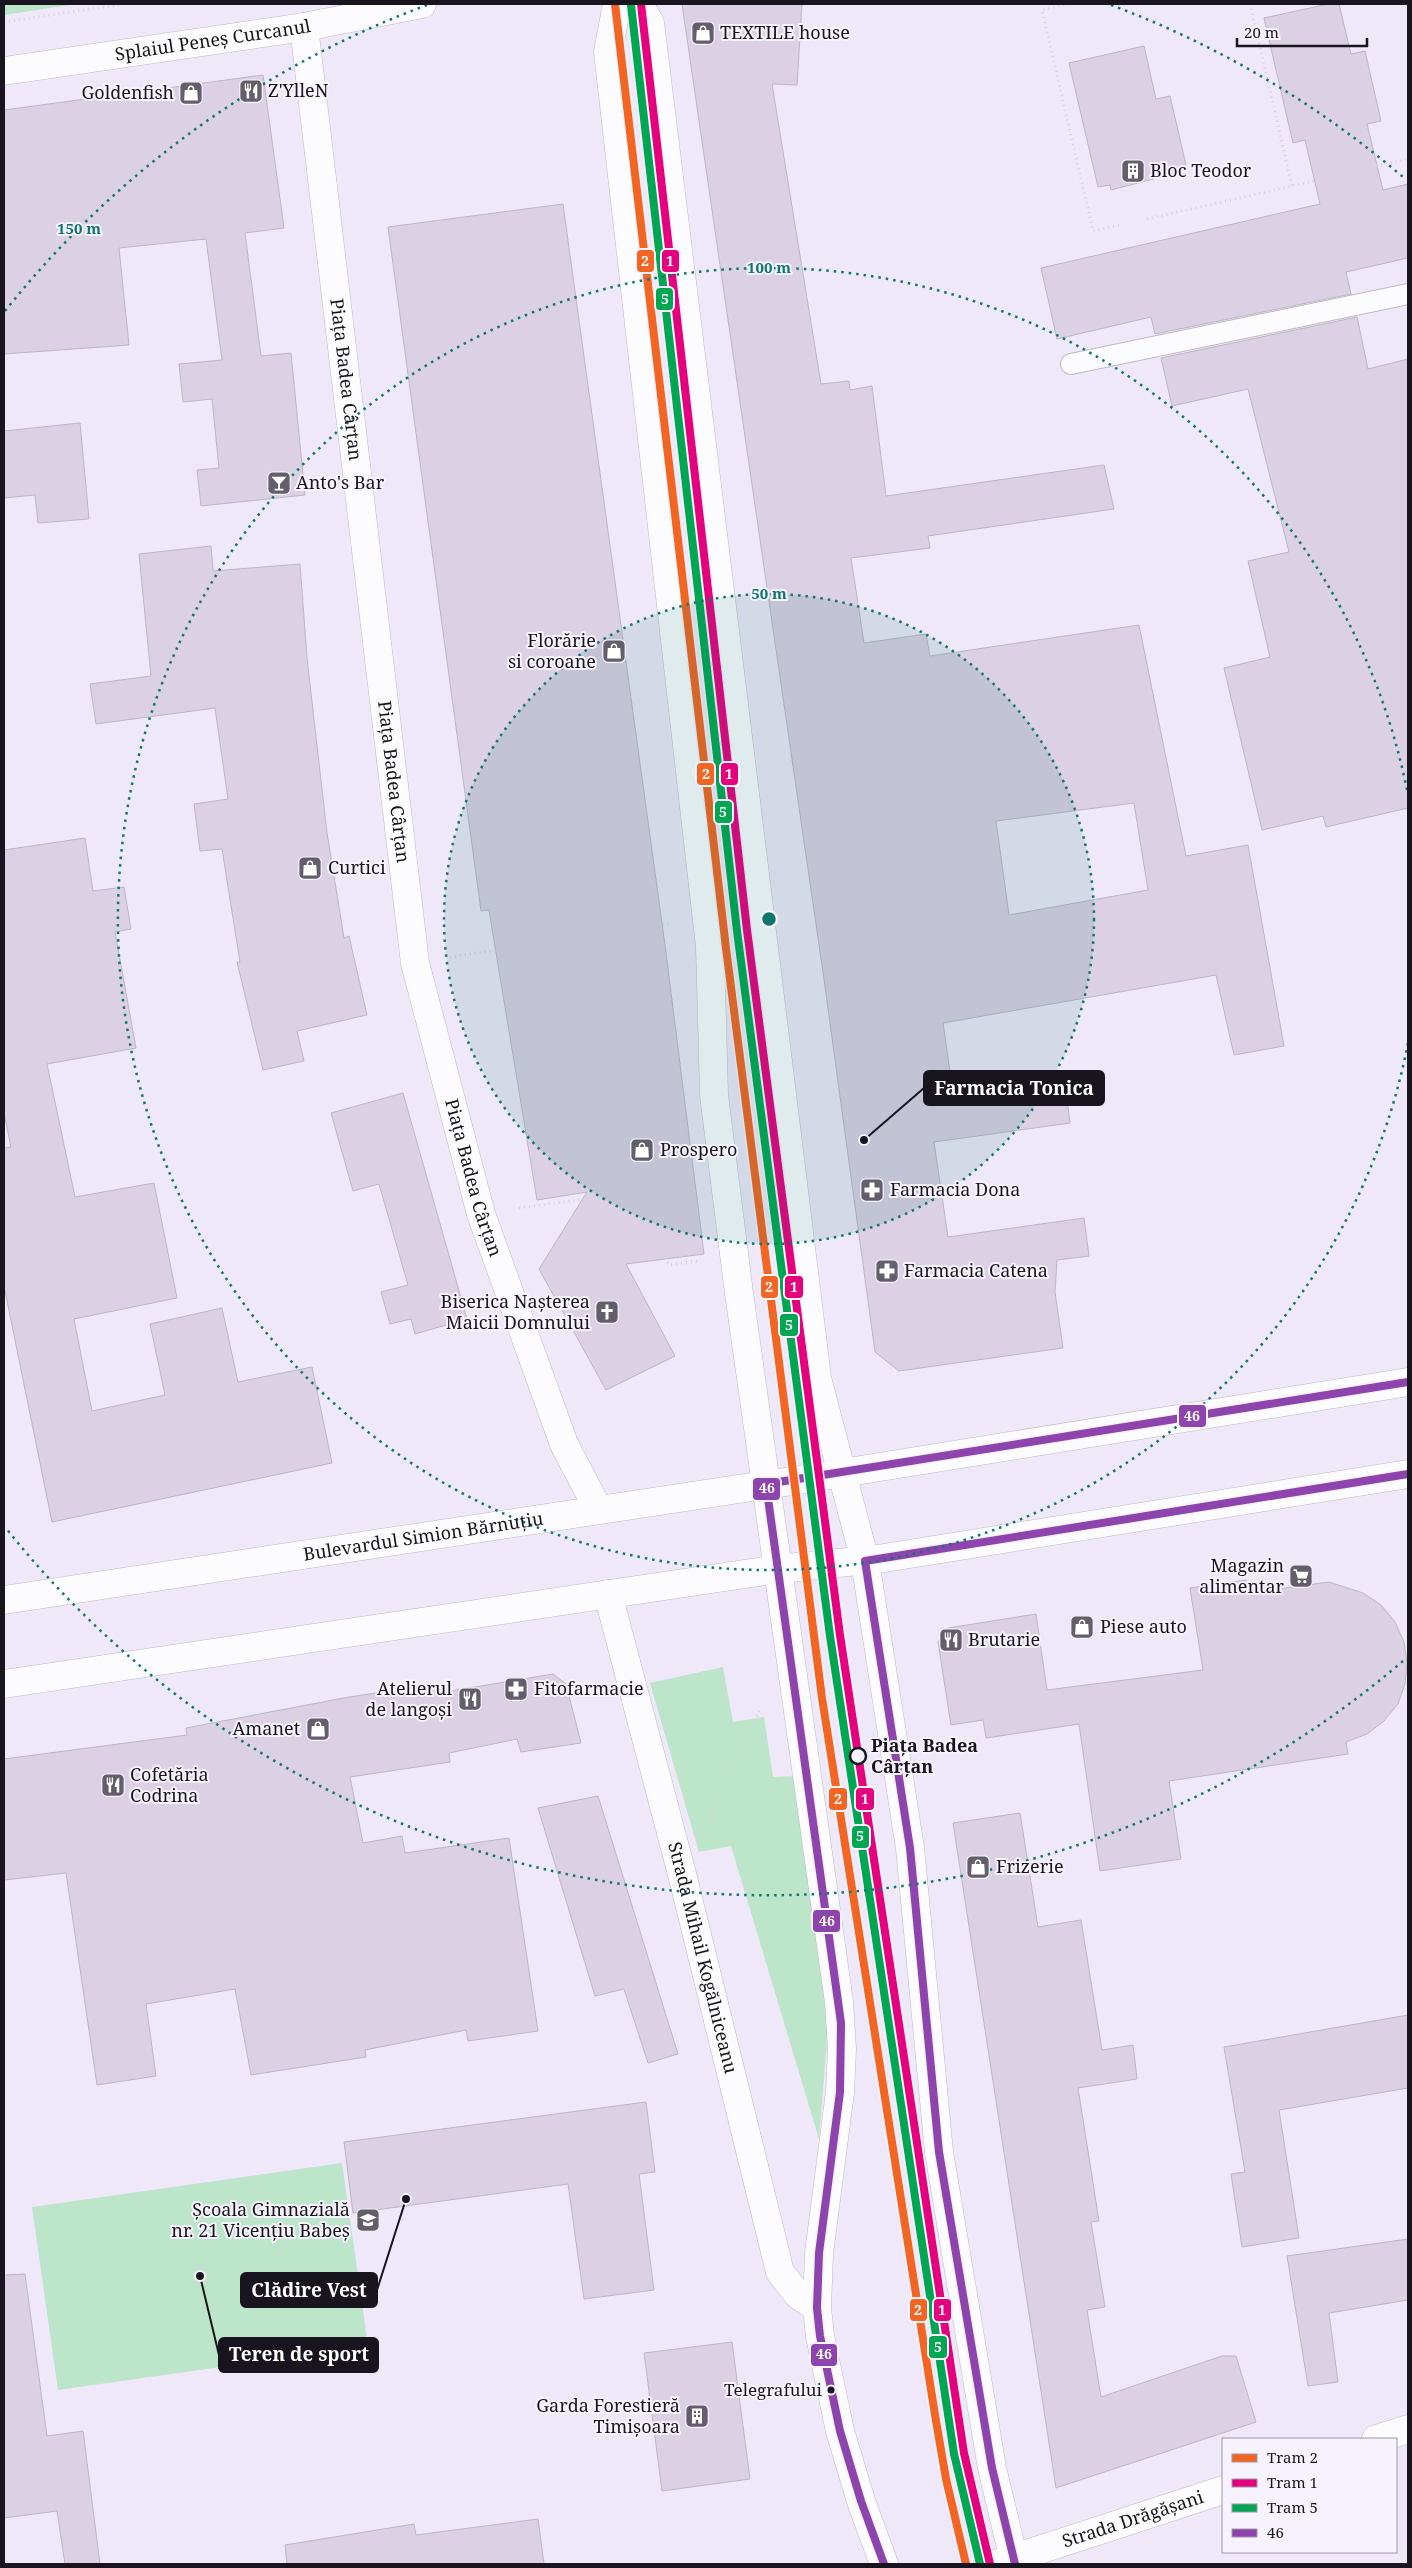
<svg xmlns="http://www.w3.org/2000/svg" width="1412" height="2568" font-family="'Noto Serif',serif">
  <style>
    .green { fill: #bde5ca }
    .building { fill: #dbd0e4; stroke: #bcb7c3; fill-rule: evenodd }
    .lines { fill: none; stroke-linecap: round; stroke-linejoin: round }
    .lane-casing { stroke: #bfbac6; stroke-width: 22 }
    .street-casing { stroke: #bfbac6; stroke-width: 29 }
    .secondary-casing { stroke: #bfbac6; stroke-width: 29 }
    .primary-casing { stroke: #bfbac6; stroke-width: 29 }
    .path { stroke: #d5d4d8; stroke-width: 3; stroke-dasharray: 1 4; stroke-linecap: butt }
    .lane { stroke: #fcfcfe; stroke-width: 20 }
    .street { stroke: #fcfcfe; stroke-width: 28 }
    .secondary { stroke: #fcfcfe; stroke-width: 28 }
    .primary { stroke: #fcfcfe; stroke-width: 28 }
    .bus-1-casing { stroke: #f6f3fe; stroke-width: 11 }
    .bus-1 { stroke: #8e44ad; stroke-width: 8 }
    .tram-1-casing { stroke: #f6f3fe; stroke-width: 11 }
    .tram-2-casing { stroke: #f6f3fe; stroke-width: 11 }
    .tram-3-casing { stroke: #f6f3fe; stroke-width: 11 }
    .tram-1 { stroke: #f26522; stroke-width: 8 }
    .tram-2 { stroke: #e5007d; stroke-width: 8 }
    .tram-3 { stroke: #00a651; stroke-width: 8 }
    .ring { fill: none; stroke: #0f766e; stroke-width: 2.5; stroke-dasharray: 2.5 5 }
    .stop-dot { fill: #f6f3fe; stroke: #18151e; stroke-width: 2.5 }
    .bus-dot { fill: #18151e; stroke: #f6f3fe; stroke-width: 2 }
    .labels { text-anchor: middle; stroke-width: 4; stroke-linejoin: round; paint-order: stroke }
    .bus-label { font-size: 17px; fill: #18151e; stroke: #f6f3fe; text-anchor: end }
    .poi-label { font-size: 18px; fill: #18151e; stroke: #f6f3fe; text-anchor: start }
    .street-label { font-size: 18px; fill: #18151e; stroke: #f6f3fe }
    .stop-label { font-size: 18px; font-weight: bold; fill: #18151e; stroke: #f6f3fe; text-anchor: start }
    .centre { fill: #0f766e; stroke: #f6f3fe; stroke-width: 2.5 }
    .ring-label { font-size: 15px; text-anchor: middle; font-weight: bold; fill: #0f766e; stroke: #f6f3fe; stroke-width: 4; stroke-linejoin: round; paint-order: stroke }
    .leader { fill: none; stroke: #18151e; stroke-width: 2 }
    .callout-dot { fill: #18151e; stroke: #f6f3fe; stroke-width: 2 }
    .callout { fill: #18151e; stroke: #18151e; stroke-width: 2 }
    .callout-label { font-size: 19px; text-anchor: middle; font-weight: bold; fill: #fff }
    .line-badge { stroke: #f6f3fe; stroke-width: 2 }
    .badge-label { font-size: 14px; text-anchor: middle; font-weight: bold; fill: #fff }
  </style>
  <rect width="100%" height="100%" fill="#eee8f8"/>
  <path class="green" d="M4,4H76L4,15Z
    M723,1667L733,1722L764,1717L773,1777L795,1776L829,2015L819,2139L731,1846L699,1852L650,1683Z
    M342,2163L368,2346L58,2390L32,2207Z"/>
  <path class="building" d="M682,4H802L797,85L772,84L821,384L849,381L850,390L872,386L886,496L1104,465L1114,509L928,536L930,548L851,558L864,643L926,634L930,656L1139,625L1186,856L1248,845L1284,1046L1234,1055L1216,975L943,1023L954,1100L1065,1084L1070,1123L934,1142L948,1237L1084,1218L1089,1256L1057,1260L1055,1292L1063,1348L899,1371L875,1352L823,972ZM1134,803L1148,890L1009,915L996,821Z
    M1328,4H1339L1351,54L1365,51L1381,121L1367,124L1383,190L1408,184V258L1346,272L1351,294L1155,334L1151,317L1057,339L1041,268L1320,204L1305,140L1293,143L1264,18Z
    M1144,46L1156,99L1170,96L1186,165L1172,169L1173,174L1111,190L1110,185L1098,187L1069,63Z
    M263,75L284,228L245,233L261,356L291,353L305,495L201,506L197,470L219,468L212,399L183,402L179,364L222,360L206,239L119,248L129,345L4,354V110Z
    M563,204L665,945L704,1254L626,1264L675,1356L606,1390L539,1269L587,1192L537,1200L489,910L481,911L388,227Z
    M1357,317L1368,369L1408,359V808L1326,827L1323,816L1262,830L1224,668L1270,657L1248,561L1289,552L1248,389L1172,406L1161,358Z
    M80,423L89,519L38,523L35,495L4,498V431Z
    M211,546L213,571L300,564L307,658L327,833L344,938L349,936L367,1015L297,1031L304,1061L263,1070L237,962H240L222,849L200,851L194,804L228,799L215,708L96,724L90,684L151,676L139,554Z
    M85,838L93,891L124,887L131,929L115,932L136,1048L47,1064L75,1197L154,1183L177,1298L74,1319L92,1411L165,1395L150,1324L222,1308L238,1382L312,1367L332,1463L52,1522L4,1286V1148L11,1147L4,1113V850Z
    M403,1093L467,1319L415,1334L411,1319L390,1324L381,1292L408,1285L379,1184L353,1191L331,1113Z
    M1246,1580L1248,1593L1329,1582L1363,1593L1381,1605L1395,1622L1404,1642L1407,1663L1405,1684L1398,1704L1384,1721L1367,1734L1346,1742L1348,1754L1169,1781L1181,1859L1100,1871L1079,1724L986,1738L983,1720L951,1725L938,1642L948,1628L1036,1614L1047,1690L1203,1670L1190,1588Z
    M553,1674L566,1684L581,1743L521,1752L517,1739L449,1753L450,1762L350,1777L363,1843L402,1836L405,1853L509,1838L538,2031L468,2041L466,2030L365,2050L366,2057L251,2075L235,1989L146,2004L156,2076L97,2085L66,1873L4,1880V1759L187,1735L186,1728L349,1697L437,1684L439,1693Z
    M598,1796L678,2054L648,2063L624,1989L595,1996L538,1808Z
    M1020,1813L1038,1927L1081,1920L1102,2050L1133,2045L1137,2079L1078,2088L1099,2221L1091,2222L1105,2307L1087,2310L1101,2397L1222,2356H1236L1256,2422L1056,2488L953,1823Z
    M1408,2015V2088L1279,2110L1299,2238L1242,2247L1231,2174L1245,2172L1224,2047Z
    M646,2102L655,2172L639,2174L654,2290L584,2299L568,2184L353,2213L344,2142Z
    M1408,2239V2300L1329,2313L1338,2382L1308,2386L1287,2256Z
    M25,2274L47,2436L83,2431L100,2564H65L57,2511L4,2518V2275Z
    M732,2342L750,2479L662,2491L644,2353Z
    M538,2519L544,2564H287L285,2545L414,2524L416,2535Z"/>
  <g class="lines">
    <g class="lane-casing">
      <path id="lane" d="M1071,364L1408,294"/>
    </g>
    <g class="street-casing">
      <g id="street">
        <path id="s1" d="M304,27L415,963L481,1214L564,1444L598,1509"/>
        <path id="s2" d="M4,71L304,27L422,4"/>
        <path id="s3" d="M608,1594L682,1874L780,2272L797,2294L817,2308"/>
        <path d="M1376,2439L1408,2429"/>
        <path id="s4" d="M996,2564L1223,2490"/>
      </g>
    </g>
    <g class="secondary-casing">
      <path id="secondary" d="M617,4L608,52L710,947L714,1095L739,1293L839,2002L842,2049L840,2092L819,2253L817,2308L820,2336L840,2431L861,2501L884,2564
        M639,4L650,23L817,1378L865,1561L910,1848L939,2152L992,2468L1015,2564"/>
    </g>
    <g class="primary-casing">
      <g id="primary">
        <path id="s5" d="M4,1600L805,1479L1408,1382"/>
        <path d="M4,1684L778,1569L878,1559L1408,1474"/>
      </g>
    </g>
    <path class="path" d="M1069,4L1042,10L1093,231L1119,225
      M1250,4L1292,186
      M4,22L123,4
      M1342,174L1408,159
      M1147,219L1314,181
      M576,938L579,959
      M450,957L669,924L670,926
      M519,1208L628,1193L669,1265L698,1261
      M707,1820L760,1710"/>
    <use href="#lane" class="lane"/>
    <use href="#street" class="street"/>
    <use href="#secondary" class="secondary"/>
    <use href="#primary" class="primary"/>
    <g class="bus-1-casing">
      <path id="bus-1" d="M884,2564L861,2501L840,2431L820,2336L817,2308L819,2253L840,2092L841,2023L766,1484L1408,1382
        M1015,2564L992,2468L939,2152L910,1848L865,1561L1408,1474"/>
    </g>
    <use href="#bus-1" class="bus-1"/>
    <g class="tram-1-casing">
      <path id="tram-1" d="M615,4L726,948L822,1698L935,2415L946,2479L966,2564"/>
    </g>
    <g class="tram-2-casing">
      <path id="tram-2" d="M641,4L747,930L840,1635L964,2453L990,2564"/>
    </g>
    <g class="tram-3-casing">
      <path id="tram-3" d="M631,5L737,931L830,1636L954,2454L980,2564"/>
    </g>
    <use href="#tram-1" class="tram-1"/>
    <use href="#tram-2" class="tram-2"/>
    <use href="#tram-3" class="tram-3"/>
  </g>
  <circle cx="769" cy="919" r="325" fill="#0f766e" fill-opacity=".12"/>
  <g class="ring">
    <circle cx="769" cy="919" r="325"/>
    <path d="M1408 1043A651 651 0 1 1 1408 795"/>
    <path d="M1403 1661A976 976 0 0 1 5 1527M5 311A976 976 0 0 1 427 5M1111 5A976 976 0 0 1 1403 177"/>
  </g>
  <defs>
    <g id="shop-square" transform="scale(1.25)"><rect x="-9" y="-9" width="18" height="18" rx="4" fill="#635f6a" stroke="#f6f3fe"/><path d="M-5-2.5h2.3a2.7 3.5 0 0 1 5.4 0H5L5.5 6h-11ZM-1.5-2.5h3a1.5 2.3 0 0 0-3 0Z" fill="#fff"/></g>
    <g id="restaurant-square" transform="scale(1.25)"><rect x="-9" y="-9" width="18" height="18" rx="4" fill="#635f6a" stroke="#f6f3fe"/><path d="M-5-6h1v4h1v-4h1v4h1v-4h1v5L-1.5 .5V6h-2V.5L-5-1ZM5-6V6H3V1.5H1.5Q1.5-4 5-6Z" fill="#fff"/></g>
    <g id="building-square" transform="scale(1.25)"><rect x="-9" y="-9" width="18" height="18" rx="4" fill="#635f6a" stroke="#f6f3fe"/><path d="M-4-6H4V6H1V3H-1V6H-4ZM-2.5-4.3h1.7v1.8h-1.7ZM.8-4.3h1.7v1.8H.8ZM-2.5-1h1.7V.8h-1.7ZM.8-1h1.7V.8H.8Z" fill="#fff"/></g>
    <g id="bar-square" transform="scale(1.25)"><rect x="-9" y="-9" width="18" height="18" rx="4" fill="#635f6a" stroke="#f6f3fe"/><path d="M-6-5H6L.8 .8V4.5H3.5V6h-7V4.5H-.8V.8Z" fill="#fff"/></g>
    <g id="pharmacy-square" transform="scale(1.25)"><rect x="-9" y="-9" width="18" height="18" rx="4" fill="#635f6a" stroke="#f6f3fe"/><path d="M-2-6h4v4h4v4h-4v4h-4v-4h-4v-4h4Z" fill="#fff"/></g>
    <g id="church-square" transform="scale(1.25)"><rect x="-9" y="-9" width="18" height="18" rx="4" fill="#635f6a" stroke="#f6f3fe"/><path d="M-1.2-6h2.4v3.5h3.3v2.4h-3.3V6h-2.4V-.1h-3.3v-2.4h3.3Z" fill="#fff"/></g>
    <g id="supermarket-square" transform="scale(1.25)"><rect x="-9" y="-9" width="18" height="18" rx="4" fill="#635f6a" stroke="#f6f3fe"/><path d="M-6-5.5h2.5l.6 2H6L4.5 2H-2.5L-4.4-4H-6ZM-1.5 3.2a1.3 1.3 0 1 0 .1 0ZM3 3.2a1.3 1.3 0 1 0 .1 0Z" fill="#fff"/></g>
    <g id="school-square" transform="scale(1.25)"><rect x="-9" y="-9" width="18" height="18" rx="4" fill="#635f6a" stroke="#f6f3fe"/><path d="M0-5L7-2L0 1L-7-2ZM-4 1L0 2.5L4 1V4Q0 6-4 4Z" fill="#fff"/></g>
  </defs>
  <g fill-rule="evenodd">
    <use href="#shop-square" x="703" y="33"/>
    <use href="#restaurant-square" x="251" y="91"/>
    <use href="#shop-square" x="191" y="93"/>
    <use href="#building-square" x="1133" y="171"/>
    <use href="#bar-square" x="279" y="483"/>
    <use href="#shop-square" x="614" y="651"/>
    <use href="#shop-square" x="310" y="868"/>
    <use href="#shop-square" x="642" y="1150"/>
    <use href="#pharmacy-square" x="872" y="1190"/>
    <use href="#pharmacy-square" x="887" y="1271"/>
    <use href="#church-square" x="607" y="1312"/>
    <use href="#supermarket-square" x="1301" y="1576"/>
    <use href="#shop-square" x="1082" y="1627"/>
    <use href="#restaurant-square" x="951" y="1640"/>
    <use href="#pharmacy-square" x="516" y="1689"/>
    <use href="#restaurant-square" x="470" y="1699"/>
    <use href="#shop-square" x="318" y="1729"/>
    <use href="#restaurant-square" x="113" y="1785"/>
    <use href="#shop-square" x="978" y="1867"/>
    <use href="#school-square" x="368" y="2220"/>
    <use href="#building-square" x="697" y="2416"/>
  </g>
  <circle class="stop-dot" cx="858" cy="1756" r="8"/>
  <circle class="bus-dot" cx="831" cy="2390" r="4.5"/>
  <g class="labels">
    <g class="bus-label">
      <text x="822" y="2396">Telegrafului</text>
    </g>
    <g class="poi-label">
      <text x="720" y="39">TEXTILE house</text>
      <text x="268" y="97">Z'YlleN</text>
      <text x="174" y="99" text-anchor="end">Goldenfish</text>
      <text x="1150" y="177">Bloc Teodor</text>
      <text x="296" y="489">Anto's Bar</text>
      <text x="596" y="647" text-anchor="end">Florărie<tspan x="596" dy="21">si coroane</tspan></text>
      <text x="328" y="874">Curtici</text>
      <text x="660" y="1156">Prospero</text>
      <text x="890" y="1196">Farmacia Dona</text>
      <text x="904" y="1277">Farmacia Catena</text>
      <text x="590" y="1308" text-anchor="end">Biserica Nașterea<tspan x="590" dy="21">Maicii Domnului</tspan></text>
      <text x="1284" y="1572" text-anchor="end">Magazin<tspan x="1284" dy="21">alimentar</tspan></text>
      <text x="1100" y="1633">Piese auto</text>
      <text x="968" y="1646">Brutarie</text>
      <text x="452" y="1695" text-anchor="end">Atelierul<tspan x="452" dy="21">de langoși</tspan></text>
      <text x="534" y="1695">Fitofarmacie</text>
      <text x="300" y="1735" text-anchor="end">Amanet</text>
      <text x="130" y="1781">Cofetăria<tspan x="130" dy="21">Codrina</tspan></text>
      <text x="996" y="1873">Frizerie</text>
      <text x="350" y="2216" text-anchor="end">Școala Gimnazială<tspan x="350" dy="21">nr. 21 Vicențiu Babeș</tspan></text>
      <text x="680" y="2412" text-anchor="end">Garda Forestieră<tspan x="680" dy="21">Timișoara</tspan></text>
    </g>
    <g class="street-label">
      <text dy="6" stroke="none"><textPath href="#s2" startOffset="211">Splaiul Peneș Curcanul</textPath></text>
      <text dy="6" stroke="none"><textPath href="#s1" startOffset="355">Piața Badea Cârțan</textPath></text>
      <text dy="6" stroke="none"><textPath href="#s1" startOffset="760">Piața Badea Cârțan</textPath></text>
      <text dy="6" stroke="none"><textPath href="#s1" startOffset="1165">Piața Badea Cârțan</textPath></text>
      <text dy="6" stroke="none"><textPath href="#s5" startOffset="424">Bulevardul Simion Bărnuțiu</textPath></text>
      <text dy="6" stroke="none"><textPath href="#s3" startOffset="376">Strada Mihail Kogălniceanu</textPath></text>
      <text dy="6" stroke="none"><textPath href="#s4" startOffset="144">Strada Drăgășani</textPath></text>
    </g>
    <g class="stop-label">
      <text x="871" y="1752">Piața Badea<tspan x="871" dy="21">Cârțan</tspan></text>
    </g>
  </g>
  <circle cx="769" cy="919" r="8" class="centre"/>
  <g class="ring-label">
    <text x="79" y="234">150 m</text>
    <text x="769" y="273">100 m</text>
    <text x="769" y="599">50 m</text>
  </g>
  <path class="leader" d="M864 1140L924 1088M406 2199L377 2290M200 2276L219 2355"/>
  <g class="callout-dot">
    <circle cx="864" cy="1140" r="5"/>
    <circle cx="406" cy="2199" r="5"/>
    <circle cx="200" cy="2276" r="5"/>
  </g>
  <g class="callout">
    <rect x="924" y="1071" width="180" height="34" rx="5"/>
    <rect x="241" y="2273" width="136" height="34" rx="5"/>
    <rect x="219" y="2338" width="159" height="34" rx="5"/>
  </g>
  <g class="callout-label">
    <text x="1014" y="1095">Farmacia Tonica</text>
    <text x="309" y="2297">Clădire Vest</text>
    <text x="299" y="2361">Teren de sport</text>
  </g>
  <g class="line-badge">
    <rect x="636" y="249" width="19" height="24" rx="5" fill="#f26522"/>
    <rect x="661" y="249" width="19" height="24" rx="5" fill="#e5007d"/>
    <rect x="655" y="287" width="19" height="24" rx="5" fill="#00a651"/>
    <rect x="696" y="762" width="19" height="24" rx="5" fill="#f26522"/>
    <rect x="720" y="762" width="19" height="24" rx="5" fill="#e5007d"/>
    <rect x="714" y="800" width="19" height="24" rx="5" fill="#00a651"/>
    <rect x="760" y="1275" width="19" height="24" rx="5" fill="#f26522"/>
    <rect x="784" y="1275" width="20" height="24" rx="5" fill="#e5007d"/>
    <rect x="779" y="1313" width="20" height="24" rx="5" fill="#00a651"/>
    <rect x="1178" y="1404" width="29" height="24" rx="5" fill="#8e44ad"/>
    <rect x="752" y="1477" width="29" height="24" rx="5" fill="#8e44ad"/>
    <rect x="855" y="1787" width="20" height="24" rx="5" fill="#e5007d"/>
    <rect x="828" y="1787" width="20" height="24" rx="5" fill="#f26522"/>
    <rect x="851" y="1825" width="19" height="24" rx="5" fill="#00a651"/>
    <rect x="812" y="1909" width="29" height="24" rx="5" fill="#8e44ad"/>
    <rect x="909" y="2298" width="19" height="24" rx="5" fill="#f26522"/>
    <rect x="933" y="2298" width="19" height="24" rx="5" fill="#e5007d"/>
    <rect x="928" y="2335" width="20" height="24" rx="5" fill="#00a651"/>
    <rect x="810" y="2343" width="28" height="24" rx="5" fill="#8e44ad"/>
  </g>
  <g class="badge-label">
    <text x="645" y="266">2</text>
    <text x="670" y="266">1</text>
    <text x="665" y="304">5</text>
    <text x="706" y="779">2</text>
    <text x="729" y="779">1</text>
    <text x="723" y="817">5</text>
    <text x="769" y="1292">2</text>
    <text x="794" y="1292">1</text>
    <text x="789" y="1330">5</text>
    <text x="1192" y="1421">46</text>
    <text x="767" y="1493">46</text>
    <text x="865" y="1804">1</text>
    <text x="838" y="1804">2</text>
    <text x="860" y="1841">5</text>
    <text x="827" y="1926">46</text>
    <text x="918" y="2315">2</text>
    <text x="942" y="2315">1</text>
    <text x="938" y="2352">5</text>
    <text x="824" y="2359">46</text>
  </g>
  <rect width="1412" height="2568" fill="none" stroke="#18151e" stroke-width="10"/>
  <rect x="1222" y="2438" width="175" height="115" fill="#f6f3fe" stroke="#9d9aa4"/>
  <rect x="1232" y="2454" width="25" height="8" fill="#f26522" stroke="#9d9aa4"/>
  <text x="1267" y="2463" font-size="15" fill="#18151e">Tram 2</text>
  <rect x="1232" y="2479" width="25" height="8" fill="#e5007d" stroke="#9d9aa4"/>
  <text x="1267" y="2488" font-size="15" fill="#18151e">Tram 1</text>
  <rect x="1232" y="2504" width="25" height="8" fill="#00a651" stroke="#9d9aa4"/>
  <text x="1267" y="2513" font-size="15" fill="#18151e">Tram 5</text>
  <rect x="1232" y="2529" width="25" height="8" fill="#8e44ad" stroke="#9d9aa4"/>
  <text x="1267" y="2538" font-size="15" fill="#18151e">46</text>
  <path d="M1237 38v8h130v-8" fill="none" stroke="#18151e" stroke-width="2.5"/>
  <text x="1244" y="38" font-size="15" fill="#18151e" stroke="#f6f3fe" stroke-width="4" paint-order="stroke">20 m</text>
</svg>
